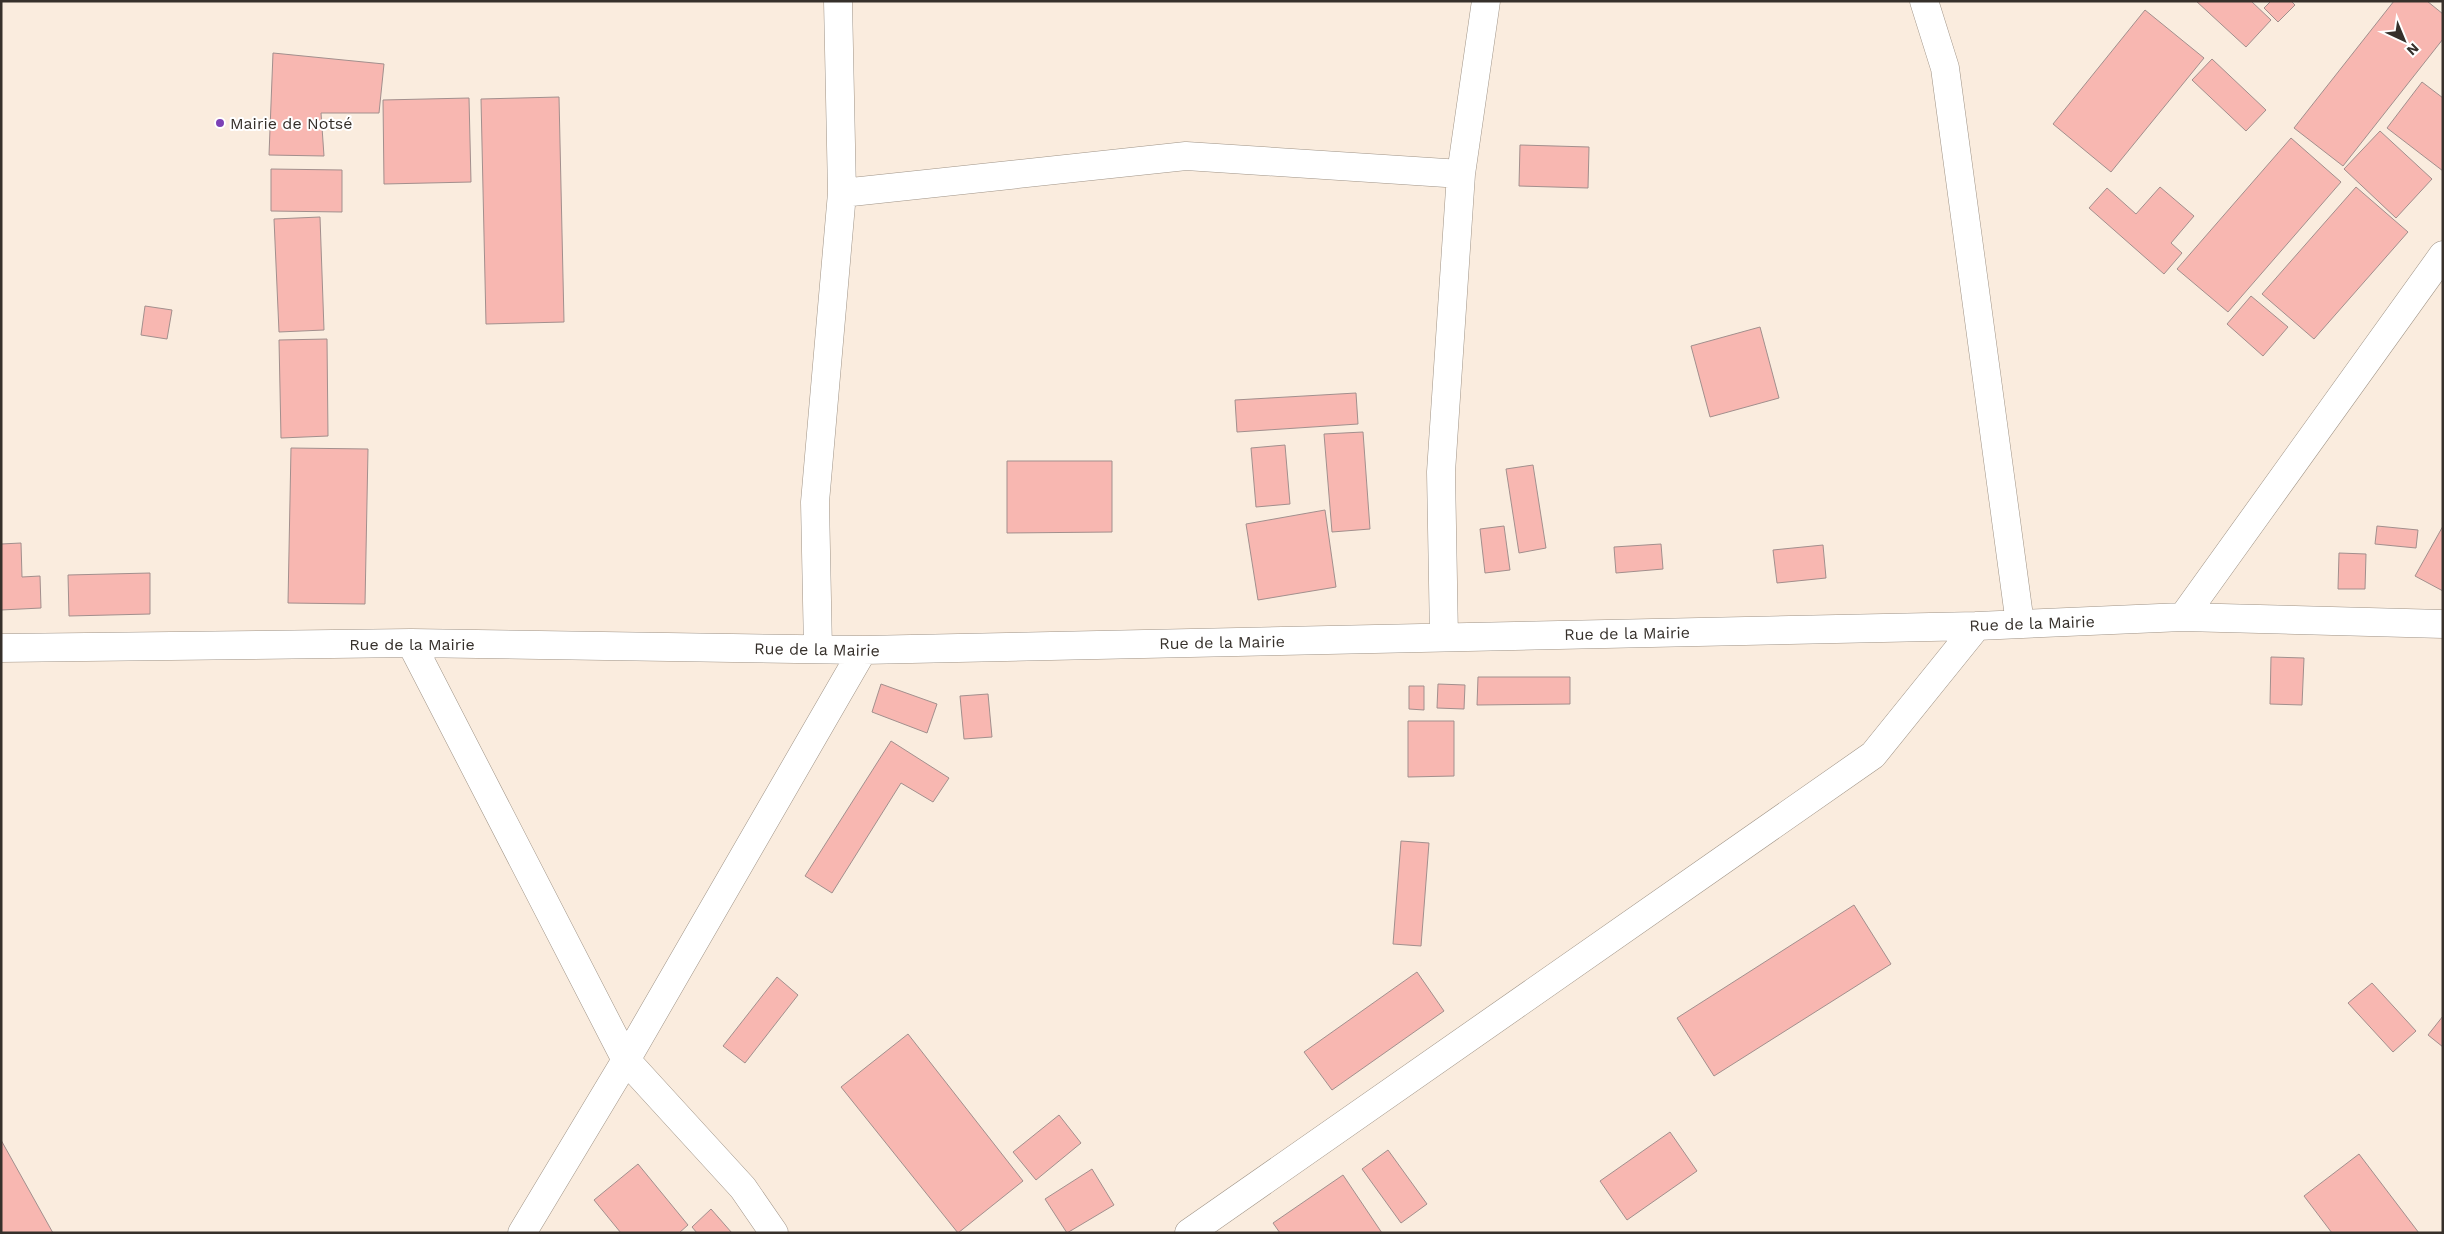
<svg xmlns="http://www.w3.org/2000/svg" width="2444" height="1234" font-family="'Work Sans',sans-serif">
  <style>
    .building { fill: #f8b7b1; stroke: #a28f8d }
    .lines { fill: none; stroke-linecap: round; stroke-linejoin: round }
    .street-casing { stroke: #9f9386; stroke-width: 29 }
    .street { stroke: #fff; stroke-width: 28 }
    .poi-dot { fill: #7c41b6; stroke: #fff; stroke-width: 2 }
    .labels { text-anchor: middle; stroke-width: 4; stroke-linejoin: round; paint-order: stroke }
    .poi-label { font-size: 16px; fill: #36302b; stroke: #fff; text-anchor: start }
    .street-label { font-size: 16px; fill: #36302b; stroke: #fff }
  </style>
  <rect width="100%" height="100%" fill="#faecde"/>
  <path class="building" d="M2196,1H2251L2271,20L2246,47Z
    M2271,1H2291L2295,5L2278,22L2264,8Z
    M2394,1H2427L2443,14V39L2343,166L2294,128Z
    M2145,10L2204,58L2111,172L2053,124Z
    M273,53L384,64L379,113H321L324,156L269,155Z
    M2212,59L2266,110L2246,131L2192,80Z
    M2422,82L2443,98V171L2387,128Z
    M559,97L564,322L486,324L481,99Z
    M469,98L471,182L384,184L383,100Z
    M2380,131L2432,179L2396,218L2344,169Z
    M2291,138L2341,182L2228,312L2177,269Z
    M1520,145L1589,147L1588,188L1519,186Z
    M271,169L342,170V212L271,211Z
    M2160,187L2194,216L2171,243L2182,253L2164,274L2089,208L2107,188L2136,214Z
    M2356,187L2408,232L2314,339L2262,294Z
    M320,217L324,330L279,332L274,219Z
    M2251,296L2288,327L2263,356L2227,324Z
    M145,306L172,310L167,339L141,335Z
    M1760,327L1779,398L1710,417L1691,346Z
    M327,339L328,436L281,438L279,340Z
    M1356,393L1358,424L1237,432L1235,400Z
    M1363,432L1370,529L1332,532L1324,434Z
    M1285,445L1290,504L1256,507L1251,448Z
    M291,448L368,449L365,604L288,603Z
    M1007,461H1112V532L1007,533Z
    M1533,465L1546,548L1519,553L1506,469Z
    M1325,510L1336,587L1258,600L1246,524Z
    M1504,526L1510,570L1485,573L1480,529Z
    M2377,526L2418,530L2416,548L2375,544Z
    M2443,526V591L2415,576Z
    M21,543L22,577L40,576L41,608L1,610V544Z
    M1661,544L1663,569L1616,573L1614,547Z
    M1823,545L1826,578L1777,583L1773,550Z
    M2339,553L2366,554L2365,589H2338Z
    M150,573V614L69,616L68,575Z
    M2271,657L2304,658L2302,705L2270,704Z
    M1478,677H1570V704L1477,705Z
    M881,684L937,704L927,733L872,712Z
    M1438,684L1465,685L1464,709L1437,708Z
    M1409,686H1424V710L1409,709Z
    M988,694L992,737L964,739L960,696Z
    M1408,721H1454V776L1408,777Z
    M891,741L949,778L933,802L901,783L832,893L805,876Z
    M1401,841L1429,843L1421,946L1393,944Z
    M1854,905L1891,964L1714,1076L1677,1018Z
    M1417,972L1444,1011L1332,1090L1304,1052Z
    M777,977L798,995L745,1063L723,1046Z
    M2372,983L2416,1031L2393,1052L2348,1003Z
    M2443,1016V1047L2428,1035Z
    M908,1034L1023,1181L958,1233L841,1087Z
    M1059,1115L1081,1143L1036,1180L1013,1152Z
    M1670,1132L1697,1171L1627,1220L1600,1181Z
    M1,1140L53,1233H1Z
    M1388,1150L1427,1204L1401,1223L1362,1169Z
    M2359,1154L2419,1233H2332L2304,1196Z
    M638,1164L688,1225L679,1233H621L594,1200Z
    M1092,1169L1114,1205L1067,1233L1045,1199Z
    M1343,1175L1382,1233H1280L1273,1223Z
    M711,1209L732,1233H697L692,1227Z"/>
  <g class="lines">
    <g class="street-casing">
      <path id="street" d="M1924,1L1945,68L2020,624
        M842,193L1186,156L1461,174
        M2183,617L2443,255
        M1444,637L1441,472L1461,174L1486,1
        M411,643L626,1060L743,1188L774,1233
        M1,648L411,643L863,650L1977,626L2183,617L2443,624
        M818,649L815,502L842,193L838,1
        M522,1233L626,1060L863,650
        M1189,1233L1873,755L1977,626"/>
    </g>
    <use href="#street" class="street"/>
  </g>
  <circle class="poi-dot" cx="220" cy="123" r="5"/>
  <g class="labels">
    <g class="poi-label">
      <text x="230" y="129">Mairie de Notsé</text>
    </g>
    <g class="street-label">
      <text transform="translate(2032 623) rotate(-2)" y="6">Rue de la Mairie</text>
      <text transform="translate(1627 633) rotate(-1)" y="6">Rue de la Mairie</text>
      <text transform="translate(1222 642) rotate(-1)" y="6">Rue de la Mairie</text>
      <text x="412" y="650">Rue de la Mairie</text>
      <text transform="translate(817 649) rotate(1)" y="6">Rue de la Mairie</text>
    </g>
  </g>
  <rect width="2444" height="1234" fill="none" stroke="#36302b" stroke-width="5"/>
  <g transform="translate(2404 40) rotate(136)" stroke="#ffffff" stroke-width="4" paint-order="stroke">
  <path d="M0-4L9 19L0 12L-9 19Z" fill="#36302b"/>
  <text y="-8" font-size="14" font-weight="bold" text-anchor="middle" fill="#36302b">N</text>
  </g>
</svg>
